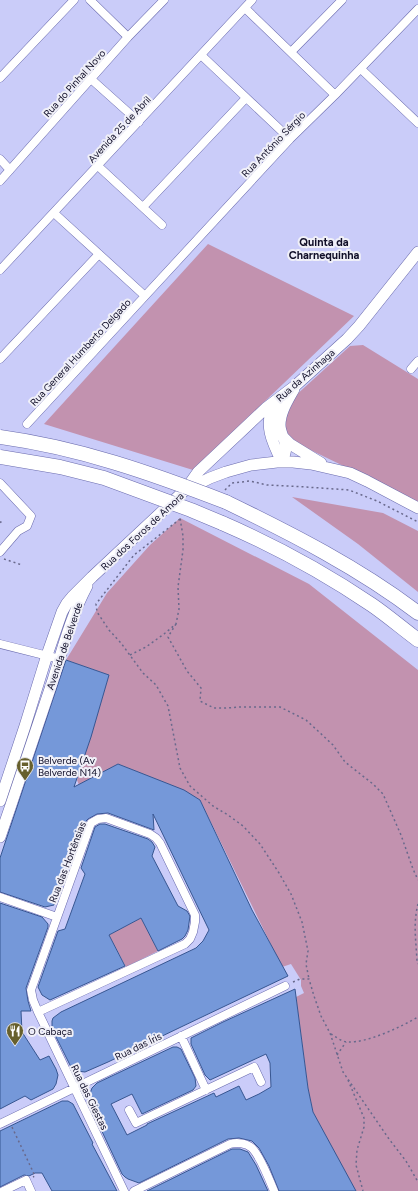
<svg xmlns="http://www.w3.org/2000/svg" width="418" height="1191" font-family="Figtree,sans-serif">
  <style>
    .green { fill: #c292af }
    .building { fill: #7598d9; stroke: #375691 }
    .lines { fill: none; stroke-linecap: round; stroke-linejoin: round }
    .street-casing { stroke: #6a6bae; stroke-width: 9 }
    .secondary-casing { stroke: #6a6bae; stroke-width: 12 }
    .highway-casing { stroke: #6a6bae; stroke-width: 15 }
    .path { stroke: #69698c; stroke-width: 1.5; stroke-dasharray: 2 3; stroke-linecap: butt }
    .street { stroke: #fff; stroke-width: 8 }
    .secondary { stroke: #fff; stroke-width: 11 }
    .highway { stroke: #fff; stroke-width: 14 }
    .highway-bridge-casing { stroke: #6a6bae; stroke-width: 15; stroke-linecap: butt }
    .highway-bridge { stroke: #fff; stroke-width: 14 }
    .labels { text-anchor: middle; stroke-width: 4; stroke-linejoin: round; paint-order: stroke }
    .street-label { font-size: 10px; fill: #100e28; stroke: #f0f0f8 }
    .poi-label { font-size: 10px; fill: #100e28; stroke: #f0f0f8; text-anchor: start }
    .neighbourhood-label { font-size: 11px; font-weight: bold; fill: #100e28; stroke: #f0f0f8 }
  </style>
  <rect width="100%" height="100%" fill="#caccf9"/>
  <path class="green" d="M208,244L354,316L193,470L44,424Z
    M363,345L418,379V502L296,443L288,437L283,426L294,397L350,346Z
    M292,497L383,513L418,531V592L358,544Z
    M180,518L309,584L418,670V1191H354L313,1112L308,1088L296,997L304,993L301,986V980L291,964L282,967L200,800L183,790L118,764L79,785L77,780L109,675L66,660L107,593L150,545Z
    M141,918L158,951L126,967L109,935Z"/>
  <path class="building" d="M66,660L109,675L91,737L74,787L118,764L184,790L200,800L252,910L288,976L181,1027L108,1062L85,1072L77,1071L71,1067L52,1029V1021L53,1018L61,1012L196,948L203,941L209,930L153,814L154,830L108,813L97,814L88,819L86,821L73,856L72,854L60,891L54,905L45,907L0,892V858Z
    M100,824H105L148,839L152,842L155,847L152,856L178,906L187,911L190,916L188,930L185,936L182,939L158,951L141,918L109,935L125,966L50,1000L42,995L38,987L58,931L65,929L85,874L81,868L95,827Z
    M0,903L42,917L48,924V927L26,988L28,1001L31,1011H21L22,1032L40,1060L49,1056L56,1069L58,1075L56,1084L53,1089L31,1100L25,1096L0,1109Z
    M295,989L308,1088L313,1112L356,1191H279L269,1166L259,1148L252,1141L239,1138L228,1139L139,1183L128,1179L125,1177L122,1174L90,1106L88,1099L92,1088L97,1083L173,1047H177L181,1049L195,1078L196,1086L193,1090L142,1114L132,1094L111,1104L127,1135L147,1125V1124L214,1093L216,1097L239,1086L246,1100L259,1094L271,1087L270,1063L266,1054L210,1080L205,1075L191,1044V1038L223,1022Z
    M62,1101H68L73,1104L93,1143L92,1144L117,1191H52L42,1173H35L29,1176L24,1175L0,1187V1131Z
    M232,1149H240L248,1152L256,1165L268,1191H147Z"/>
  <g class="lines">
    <g class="street-casing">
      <path id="street" d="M90,0L128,37
        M245,8L335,95
        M291,52L342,0
        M201,55L290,139
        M361,69L418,123
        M0,78L74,0
        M91,79L139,122
        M0,159L10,170
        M98,166L162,225
        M0,181L128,37L164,0
        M143,207L246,98
        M0,270L252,0
        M145,296L290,139L335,95L418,9
        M0,359L99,254
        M411,369L418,361
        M27,424L145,296L54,213
        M0,483L31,516L27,526L18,531L0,552
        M0,644L60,659
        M0,897L57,917
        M38,1012L185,944L190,939L193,932L195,922V915L160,843L156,838L150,834L106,818L98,819L91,823L31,990L33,1000L38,1012L124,1191
        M181,1036L206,1090
        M129,1110L136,1123L254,1067L261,1082
        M0,1124L285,986
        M3,1191L26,1180L31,1191
        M134,1191L230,1144C237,1142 246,1143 252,1148C259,1155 270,1181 274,1191"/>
    </g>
    <g class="secondary-casing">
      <path id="secondary" d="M275,403C263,424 272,442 282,462
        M282,436L290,444L321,463
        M282,462C284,457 286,452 286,446C285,439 280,433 280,425C280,412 288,400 294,389
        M186,489L198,472L266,408L295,386L347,339L359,326L418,252
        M0,801L25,726L47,655L62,612L67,603L72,597L92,577L184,491L210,478L226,472L251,465L277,462H293L311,464L350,473L367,481L418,508
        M0,837C18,785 35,733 53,680C63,648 71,616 87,586"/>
    </g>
    <g class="highway-casing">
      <path id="highway" d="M226,502C292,534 359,568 418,613
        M222,523C273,545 326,574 372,605C388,616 403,629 418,640"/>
    </g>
    <path class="path" d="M225,490L232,483L250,481L267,485L306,487L349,490L377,501L418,522
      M180,519L134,555L96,604L97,612L109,630L121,643L143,673L156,685L168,706L180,768L190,786L213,806L228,815L243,826L260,844L279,873L291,894L302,922L308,951L306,964L309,979
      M0,522H1L0,523
      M4,559L22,565
      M176,624L168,637L187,671L201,688L200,701L214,708H226L240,707H280L306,720L318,731L333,745L345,762L373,784L383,794L401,835L413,869L418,880
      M130,655L146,647L164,634L176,624L179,609L178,587L183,550V536L180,518
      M418,904C413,923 416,941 417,961L418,964
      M293,982L300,979H309L314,996L321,1016L330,1033L343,1072L389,1139L406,1161L418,1182
      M331,1034C336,1037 342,1042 348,1042C367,1043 401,1027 418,1017
      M337,1055L346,1042
      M348,1080L364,1118V1127L357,1150L356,1165L363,1191
      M12,1127L35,1176L33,1177"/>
    <use href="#street" class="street"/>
    <use href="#secondary" class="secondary"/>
    <use href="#highway" class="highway"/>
    <g class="highway-bridge-casing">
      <path id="highway-bridge" d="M0,437C80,448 151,473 226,502
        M0,457L60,467L104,478L191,510L222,523"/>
    </g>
    <use href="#highway-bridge" class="highway-bridge"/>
  </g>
  <defs>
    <g id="bus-pin" transform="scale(0.9)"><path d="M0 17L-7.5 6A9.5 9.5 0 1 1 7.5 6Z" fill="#67602d" stroke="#f0f0f8"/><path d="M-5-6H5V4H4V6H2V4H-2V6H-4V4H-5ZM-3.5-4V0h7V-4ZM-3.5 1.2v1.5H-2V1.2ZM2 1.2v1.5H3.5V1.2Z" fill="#fff"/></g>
    <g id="restaurant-pin" transform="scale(0.9)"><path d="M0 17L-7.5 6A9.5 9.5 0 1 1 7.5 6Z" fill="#67602d" stroke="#f0f0f8"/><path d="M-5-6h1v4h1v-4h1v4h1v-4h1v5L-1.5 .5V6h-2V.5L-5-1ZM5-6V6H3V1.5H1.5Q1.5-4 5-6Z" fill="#fff"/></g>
  </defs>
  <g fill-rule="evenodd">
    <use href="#bus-pin" x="25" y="766"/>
    <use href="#restaurant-pin" x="15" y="1031"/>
  </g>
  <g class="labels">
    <g class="street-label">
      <text transform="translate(74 83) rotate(-48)" y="4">Rua do Pinhal Novo</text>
      <text transform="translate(119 129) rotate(-47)" y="4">Avenida 25 de Abril</text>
      <text transform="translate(273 144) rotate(-46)" y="4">Rua António Sérgio</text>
      <text transform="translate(80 352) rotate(-47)" y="4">Rua General Humberto Delgado</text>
      <text transform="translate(305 375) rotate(-41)" y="4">Rua da Azinhaga</text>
      <text transform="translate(142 531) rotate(-43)" y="4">Rua dos Foros de Amora</text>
      <text transform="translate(64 646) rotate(-71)" y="4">Avenida de Belverde</text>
      <text transform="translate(67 862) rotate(-69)" y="4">Rua das Hortênsias</text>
      <text transform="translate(138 1046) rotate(-26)" y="4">Rua das Íris</text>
      <text transform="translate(90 1097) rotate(64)" y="4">Rua das Giestas</text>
    </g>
    <g class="poi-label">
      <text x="38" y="764">Belverde (Av<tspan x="38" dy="12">Belverde N14)</tspan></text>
      <text x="28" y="1035">O Cabaça</text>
    </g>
    <g class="neighbourhood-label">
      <text x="324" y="246">Quinta da<tspan x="324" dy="13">Charnequinha</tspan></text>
    </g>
  </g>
</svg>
